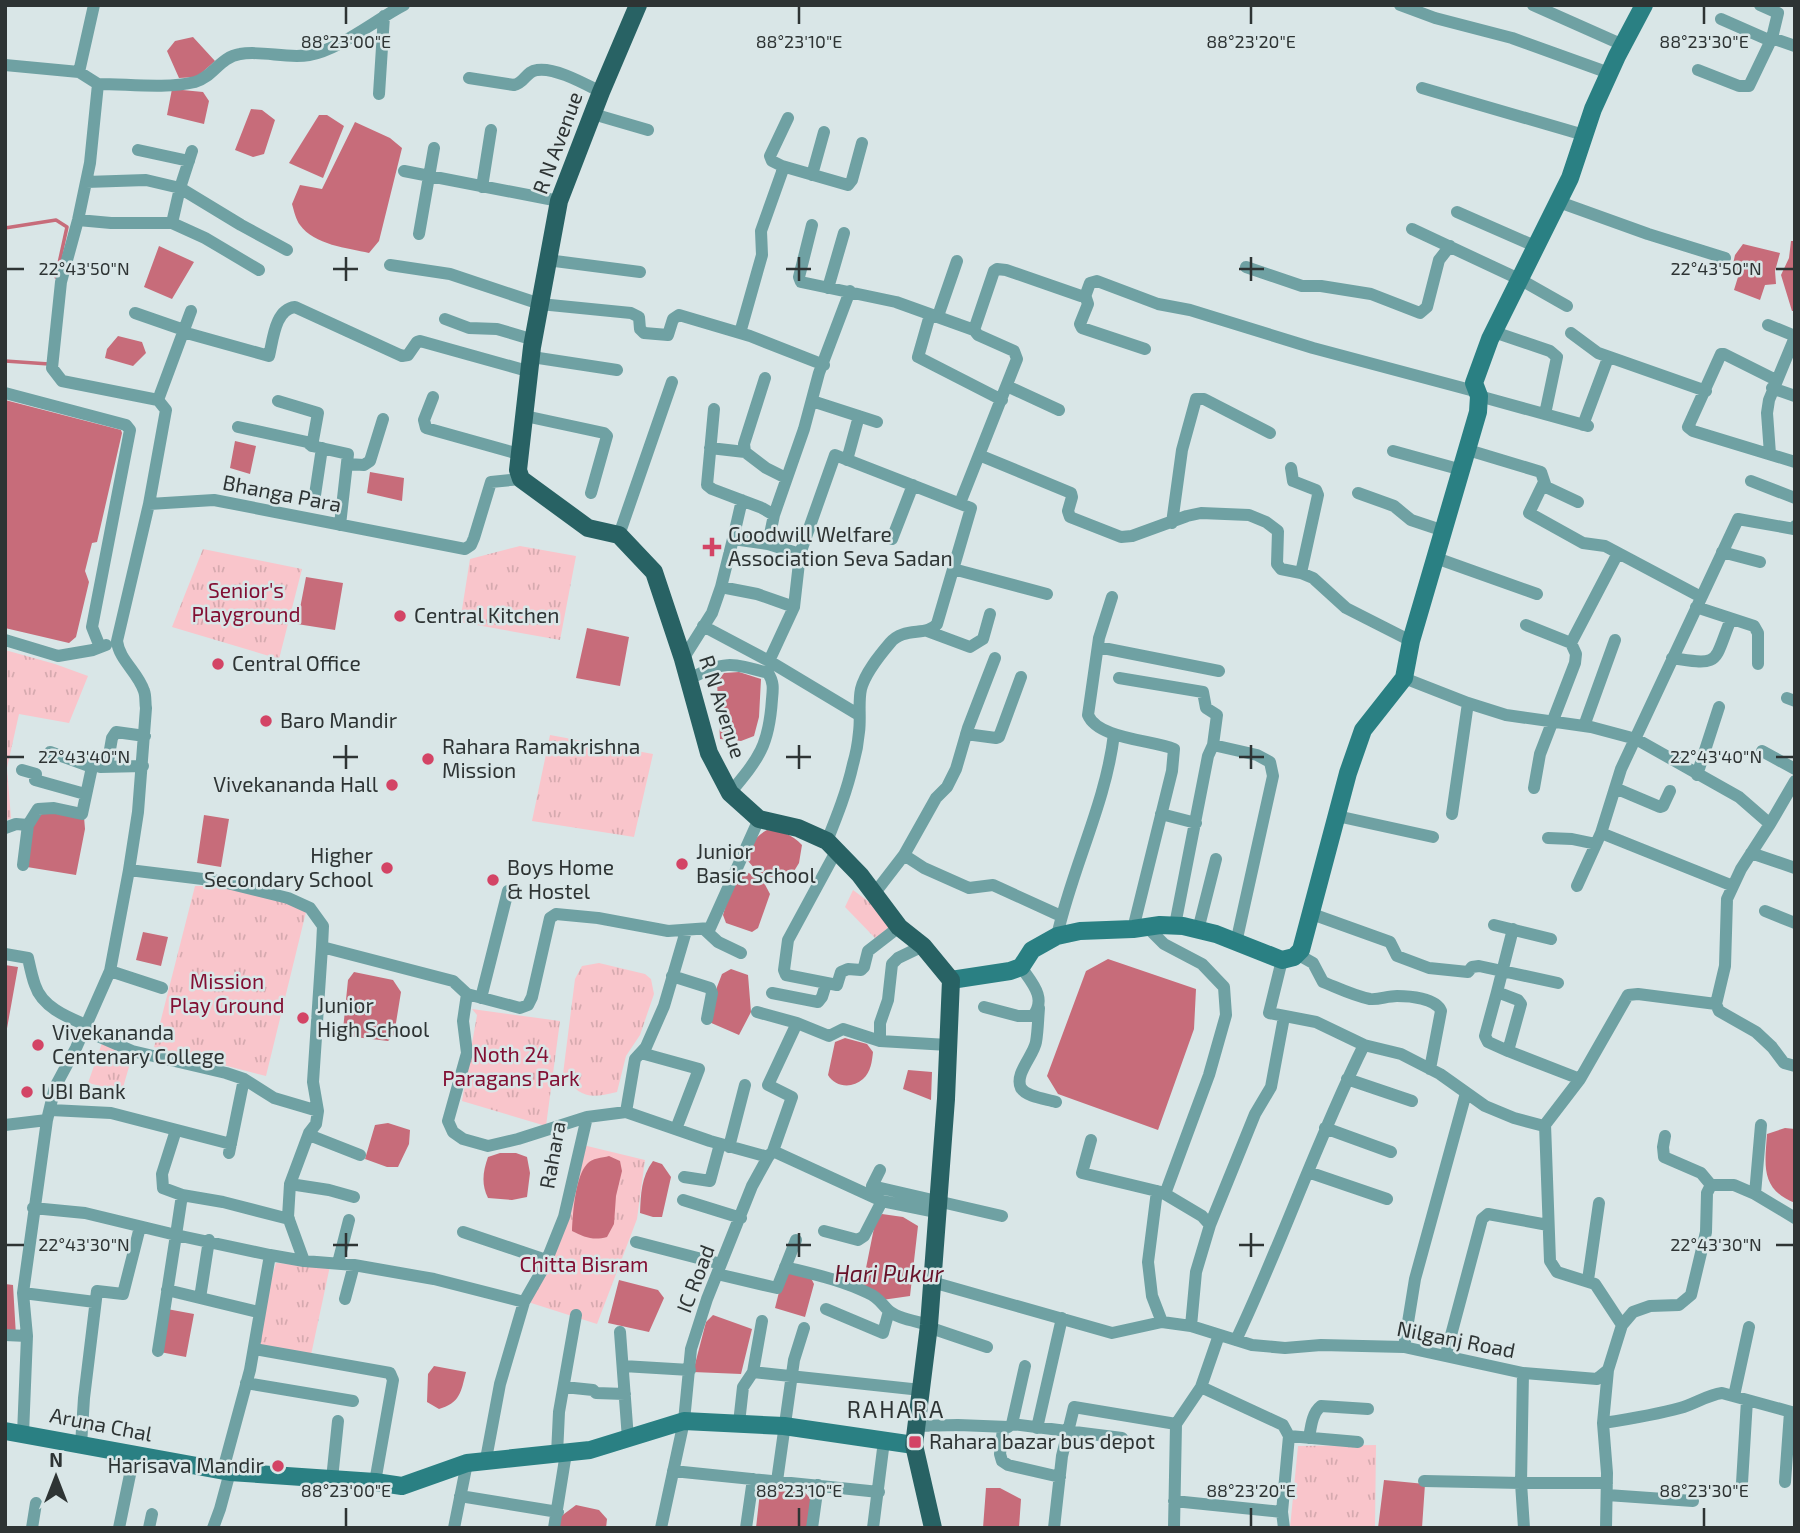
<svg xmlns="http://www.w3.org/2000/svg" width="1800" height="1533" font-family="'Exo 2',sans-serif">
  <style>
    .grass { fill: url(#grass-tufts) }
    .water { fill: #c76c7a }
    .lines { fill: none; stroke-linecap: round; stroke-linejoin: round }
    .stream { stroke: #c76c7a; stroke-width: 3.5 }
    .street { stroke: #6fa1a3; stroke-width: 12 }
    .secondary { stroke: #2a8083; stroke-width: 18 }
    .primary { stroke: #286264; stroke-width: 18 }
    .ticks { fill: none; stroke: #2e3434; stroke-width: 2.5 }
    .poi-dot { fill: #d34465; stroke: #d9e6e7; stroke-width: 2.5 }
    .labels { text-anchor: middle; stroke-width: 5; stroke-linejoin: round; paint-order: stroke }
    .street-label { font-size: 21px; fill: #2e3434; stroke: #d9e6e7 }
    .poi-label { font-size: 21px; fill: #2e3434; stroke: #d9e6e7; text-anchor: start }
    .park-label { font-size: 21px; fill: #820f33; stroke: #d9e6e7 }
    .water-label { font-size: 23px; font-style: italic; fill: #671229; stroke: #d9e6e7 }
    .neighbourhood-label { font-size: 23px; letter-spacing: 2px; fill: #2e3434; stroke: #d9e6e7 }
    .ticks-label { font-size: 18px; text-anchor: middle; fill: #2e3434; stroke: #d9e6e7; stroke-width: 5; stroke-linejoin: round; paint-order: stroke }
  </style>
  <defs>
    <pattern id="grass-tufts" width="24" height="20" patternUnits="userSpaceOnUse" patternTransform="scale(1.75)"><rect width="24" height="20" fill="#f9c5cb"/><path d="M3 7l-1-3M5 7V3M7 7l1-3M15 17l-1-3M17 17v-4M19 17l1-3" fill="none" stroke="#d6aaaf"/></pattern>
  </defs>
  <rect width="100%" height="100%" fill="#d9e6e7"/>
  <path class="grass" d="M520,546L576,556L560,640L460,622L470,559Z
    M203,549L302,569L279,659L172,627Z
    M5,650L55,664L88,676L69,723L19,714L7,768L11,818L5,821Z
    M550,735L653,754L634,837L532,821Z
    M195,886C231,886 275,893 306,912L266,1076L154,1047Z
    M853,890L880,910L892,924L876,939L845,907Z
    M599,963L645,974L651,979L654,994L640,1035L626,1056L617,1092C589,1099 580,1098 563,1074L575,979L582,966Z
    M472,1009L560,1021L546,1126L462,1101L477,1015Z
    M102,1043L133,1053L122,1091L88,1083Z
    M583,1145L645,1160L637,1219L597,1324L528,1302Z
    M276,1263L330,1266L311,1355L258,1347L262,1311Z
    M1376,1445L1375,1528H1290L1298,1446Z"/>
  <path class="water" d="M193,37L215,61L197,77L179,78L167,51L175,41Z
    M172,89L203,92L209,101L204,124L167,115Z
    M251,109L262,110L275,120L264,154L253,157L235,150Z
    M319,115H327L344,126L323,178L289,163Z
    M355,122L390,138L402,148L379,241L369,253C348,248 314,245 300,225C296,220 294,211 292,204L300,185L322,189Z
    M1791,241H1795V311H1792L1781,275L1789,258Z
    M1743,244L1780,253L1775,271L1776,284L1765,285L1760,300L1734,290L1738,277L1731,273L1735,255Z
    M159,246L194,262L172,299L144,287Z
    M118,336L142,342L146,353L133,366L105,358L107,349Z
    M5,400L121,430L122,433L97,542L92,543L85,571L89,582L76,637L69,643L5,628Z
    M235,441L256,446L250,474L230,468Z
    M370,472L404,478L402,501L367,493Z
    M306,577L343,583L335,630L297,624Z
    M587,628L629,637L620,686L576,678Z
    M739,672L761,679L759,717L754,736L741,741L720,739L717,682L724,673Z
    M48,812L84,817L85,829L76,875L27,867L32,825L37,816Z
    M204,815L229,819L221,867L197,863Z
    M767,830C781,831 792,834 802,845L799,863L791,876C773,881 759,875 748,861C750,846 754,837 767,830Z
    M744,871L762,879L770,894L758,928L752,932L726,923L723,915L734,877Z
    M143,932L168,937L161,966L136,960Z
    M1108,959L1196,989L1194,1029L1158,1130L1058,1094L1047,1076L1086,971Z
    M5,965L18,967L6,1034H5Z
    M731,969L748,975L751,1012L739,1035L709,1022L717,987L722,974Z
    M354,972L393,980L401,992L394,1035L388,1041L346,1036L343,1030L348,980Z
    M845,1038L867,1044L873,1052C872,1061 871,1072 863,1079C852,1089 835,1087 828,1075L835,1042Z
    M908,1070L932,1072L931,1100L903,1089Z
    M388,1123L410,1130L409,1144L398,1167H387L365,1159L375,1125Z
    M1785,1128L1795,1129V1203C1760,1189 1765,1165 1767,1134Z
    M500,1153H516L527,1157L530,1173L527,1197L512,1200L488,1198C481,1184 483,1171 488,1157Z
    M609,1156L620,1161L622,1171L616,1196L614,1224L607,1237C593,1241 584,1237 572,1231C573,1213 575,1177 587,1164C592,1158 602,1158 609,1156Z
    M653,1161L662,1164L671,1177L662,1217H653L640,1213C641,1194 641,1177 653,1161Z
    M882,1214L903,1217L918,1226L910,1296L882,1300L862,1288L875,1223Z
    M784,1272L811,1278L814,1284L805,1317L775,1308Z
    M619,1280L658,1290L664,1298L649,1332L608,1323Z
    M5,1284L13,1285L16,1336L5,1334Z
    M167,1309L194,1314L186,1357L160,1352Z
    M713,1315L752,1329L741,1374L693,1372L706,1322Z
    M434,1366L466,1372C461,1392 460,1403 439,1409L427,1402L428,1374Z
    M1384,1480L1425,1484L1422,1528H1378Z
    M986,1488H1000L1021,1499L1019,1528H983Z
    M804,1491L812,1501L808,1528H756L760,1492Z
    M576,1505L599,1510L607,1519L606,1528H559L560,1517Z"/>
  <g class="lines">
    <path class="stream" d="M5,228L56,220L67,227L56,277
      M5,361L49,364"/>
    <path class="street" d="M94,5L79,72L98,84L90,163L78,220L61,282L52,368L62,381L158,400L166,410L149,504L214,500L465,549L471,545L474,538L491,482L521,479
      M1400,5L1435,18L1512,38L1609,73
      M1533,5L1623,45
      M1760,5L1778,13L1772,38L1795,46
      M1721,19L1771,41
      M5,65L79,72
      M1698,70L1739,86H1749L1772,38
      M469,78L514,85C525,83 526,71 537,70C555,67 585,84 601,92
      M98,84C129,84 165,89 195,82C213,77 220,57 240,54C262,50 287,59 309,55C339,50 375,20 404,5
      M1422,88L1584,135
      M379,94L384,16
      M593,114L648,130
      M138,150L189,161
      M782,166L848,185L852,180L862,143
      M404,171L559,201
      M812,175L824,132
      M86,182L146,180L180,188L241,225L287,250
      M482,187L491,130
      M1559,202L1648,234L1725,258
      M1457,212L1537,247
      M78,220L111,223H172L205,238L259,270
      M172,223L180,188L192,151
      M812,225L799,277L801,282L896,302L974,330
      M1412,229L1521,280L1567,306
      M419,234L434,148
      M547,260L640,272
      M390,265L450,274L540,304L631,313L639,317L640,329L644,333L668,335L673,319L679,315L750,336L824,365
      M1246,267L1302,286H1321L1371,294L1420,313L1427,307L1439,260L1450,246
      M828,288L844,233
      M1085,295L1088,304L1080,324L1082,328L1145,349
      M135,313L184,330
      M930,315L918,357L1002,400
      M938,316L957,261
      M445,319L469,328L497,329L534,340
      M1768,325L1795,336
      M183,332L269,356C273,340 275,309 295,307L402,356L408,355L417,342L420,341L531,372
      M1494,332L1550,351L1557,357L1545,414
      M740,333L762,255L761,231L782,172V166L772,161L770,156L788,118
      M1571,333L1598,353L1706,391
      M532,357L617,370
      M765,378L744,444L745,452L766,468L786,478
      M1776,380L1724,354H1721L1688,427L1693,431L1795,462
      M1007,386L1059,410
      M1772,388L1795,396
      M5,393L126,425L130,430L92,627L100,647
      M1479,396L1588,426
      M433,397L424,420L426,428L519,454
      M158,400L191,311
      M278,401L318,413L312,446
      M812,401L877,422
      M714,409L707,485L712,489L762,508L774,515
      M525,416L604,433L607,436L591,493
      M1583,425L1608,358
      M238,427L307,442L312,446L348,454L340,525
      M710,448L745,452
      M1468,450L1541,472L1546,487L1578,502
      M1393,451L1462,470
      M1770,454L1767,413L1769,400L1795,337
      M979,455L1071,493L1072,497L1068,511L1070,517L1121,537L1132,536L1187,516L1201,513L1249,515L1266,522L1278,531L1277,564L1281,569L1301,573L1313,578L1346,608L1411,641
      M847,460L859,416
      M347,464L364,465L370,461L383,419
      M1291,468L1293,481L1316,490L1318,495L1301,573
      M1751,481L1795,498
      M1543,484L1529,513L1583,543L1605,546L1701,597
      M1358,493L1394,506L1411,520L1444,531
      M315,495L322,448
      M960,503L1017,359L1014,351L978,335L974,330L994,271L997,269L1006,270L1081,296L1086,294L1090,283L1097,281L1158,304L1190,310L1313,348L1478,392
      M1172,523L1182,450L1196,399H1204L1270,433
      M619,535L672,382
      M733,539L742,500
      M892,539L913,485
      M1722,552L1760,562
      M1436,558L1537,594
      M953,569L1047,594
      M721,587L757,594L794,607
      M1112,597L1099,638L1088,715C1098,739 1152,740 1174,749L1172,771L1133,929
      M1696,607L1754,626L1758,633V664
      M1526,625L1571,643
      M703,626L769,661L859,715
      M927,631L970,647L983,639L990,614
      M5,640L58,656L93,650L106,645
      M1098,647L1219,671
      M1672,658C1722,666 1713,663 1731,619
      M683,659L712,613L721,587L733,539L768,544
      M769,661L794,607L800,554
      M1119,678L1203,692L1206,708L1217,715L1213,745
      M1404,678L1468,703L1506,715L1591,727L1636,739L1739,797L1770,824L1741,869L1727,899L1725,966L1716,1004L1719,1011L1756,1032L1772,1047L1784,1063L1795,1066
      M689,679C725,661 729,662 768,673C774,682 773,689 772,699C769,746 759,758 730,793
      M1787,698L1795,701
      M1584,726L1615,640
      M966,734L996,738L999,737L1021,677
      M1762,751L1795,769
      M100,767L143,766
      M107,767L112,738L116,732L145,736
      M22,770L36,774L35,780L85,794
      M1697,775L1719,707
      M1534,788L1540,754L1575,663L1576,654L1571,643L1618,553
      M1615,788L1660,807L1663,806L1670,791
      M1161,814L1196,823
      M1452,814L1468,703
      M1337,816L1433,837
      M1770,824L1795,781
      M5,828L16,824L28,825
      M1601,833L1733,886
      M1548,838L1572,839L1596,844
      M827,841C837,816 847,791 853,764C856,754 858,743 859,732C861,718 858,703 861,689C865,673 879,656 890,643C904,626 927,637 937,624L971,508L835,455L800,554L768,544L774,515L804,429L819,373L850,291
      M838,852L833,857L788,940L784,970L786,975L837,985L841,972L848,969L861,970L864,967L868,951L899,927
      M1751,853L1795,868
      M904,855L924,868L969,888L993,885L1061,916
      M23,865L28,825L38,809L54,808L82,814L92,767L50,752
      M129,870L138,812L146,708C145,703 146,696 144,691C138,672 119,660 117,641L149,504
      M1577,886L1601,833L1621,769L1738,519L1794,529L1795,526
      M874,894L904,855L936,798L947,787L956,769L968,728L995,658
      M1765,911L1795,923
      M1312,914L1390,942L1397,956L1429,968L1468,972L1472,967L1479,966L1558,983
      M1175,925L1208,756L1213,745L1257,755L1270,762L1273,776L1236,943
      M1494,925L1551,939
      M1147,927L1164,944L1202,964L1224,987L1226,1015L1209,1075L1165,1194L1202,1216L1210,1225L1196,1272L1191,1326
      M704,929L718,942L741,953
      M1513,929L1497,992L1518,1000L1521,1004L1508,1051L1580,1079
      M1198,930L1216,859
      M1057,936C1072,868 1106,803 1114,734
      M5,954L28,958C30,967 32,977 35,985C42,1007 67,1017 86,1025
      M1297,954L1313,963L1323,982C1338,988 1354,996 1370,999C1379,1000 1387,996 1397,996C1409,996 1436,998 1441,1011L1430,1069
      M1282,960L1269,1013L1316,1022L1364,1045
      M110,971L162,988
      M672,976L710,988L712,993L707,1019
      M1497,992L1485,1036L1488,1042L1508,1051
      M772,993L818,1002L822,997L826,984
      M467,994L463,1021L467,1053L448,1121L453,1132L463,1139L488,1146L518,1139L587,1117L564,1217L544,1267L524,1302L500,1384L486,1459
      M481,998L508,891
      M984,1007L1018,1016H1033C1047,998 1032,983 1021,967
      M1039,1008C1038,1019 1038,1031 1036,1042C1034,1055 1014,1074 1021,1088C1026,1097 1046,1099 1056,1102
      M757,1012L797,1023L768,1085L792,1097L773,1151
      M797,1023L829,1036L843,1029L880,1041L948,1045
      M84,1030L132,1051L226,1073L244,1079L274,1098L318,1111
      M880,1041V1023L888,1000L892,964L898,958L923,946
      M641,1053L699,1069L676,1129
      M1347,1079L1412,1101
      M51,1110L111,1113L231,1144
      M626,1112L635,1059L646,1047L664,1006L686,931
      M587,1117L626,1112L710,1141L768,1157L773,1151L882,1201L936,1212
      M1545,1124L1550,1261L1557,1272L1595,1284L1622,1325
      M5,1125L47,1120
      M1325,1128L1391,1152
      M176,1130L162,1174L163,1188L182,1195L223,1202L289,1219
      M309,1135L360,1155
      M1665,1136L1663,1147L1664,1157L1701,1173L1711,1185
      M1091,1140L1082,1173L1165,1193
      M729,1147L745,1085
      M229,1153L244,1079
      M880,1170L872,1186L1002,1216
      M1308,1172L1387,1199
      M684,1177L710,1181L720,1144
      M290,1184L329,1190L354,1197
      M1157,1191L1148,1262L1152,1296L1162,1322
      M1755,1194L1761,1125
      M683,1200L741,1218
      M33,1208L85,1213L176,1235L182,1195
      M1210,1225L1255,1114L1271,1087L1284,1017
      M824,1231L858,1240L864,1236L882,1201
      M463,1232L546,1260
      M636,1242L721,1264
      M304,1261L288,1217L290,1184L309,1133L316,1124L318,1111L313,1082L322,947
      M338,1263L349,1220
      M785,1267C813,1274 842,1280 868,1293C878,1297 881,1303 888,1310C897,1319 917,1321 929,1325
      M717,1274L777,1288L796,1240
      M1588,1280L1599,1203
      M932,1282L1112,1333L1162,1322L1191,1326L1252,1345L1285,1348L1321,1345L1404,1347L1523,1373L1597,1379L1608,1370L1622,1325L1633,1312L1650,1306L1679,1305L1691,1295L1706,1232L1707,1193L1711,1185H1734L1755,1194L1795,1218
      M167,1290L258,1312
      M23,1293L95,1302
      M200,1298L209,1240
      M345,1299L354,1265
      M826,1309L883,1333L889,1311
      M762,1321L753,1372L921,1390
      M928,1327L987,1347
      M620,1332L628,1439
      M5,1335L27,1336
      M1219,1335L1201,1387L1283,1425L1289,1436L1282,1512L1284,1528
      M1236,1340C1282,1243 1316,1142 1364,1045L1401,1054L1440,1074L1485,1106L1514,1118L1544,1126L1580,1079L1628,995L1638,994L1716,1004
      M1404,1347L1415,1279L1466,1093
      M254,1349L390,1373L393,1380L375,1482
      M158,1351L176,1235L270,1255
      M1446,1354L1482,1219L1488,1214L1548,1225
      M623,1366L690,1370
      M246,1383L353,1401
      M564,1387L593,1390L596,1393L625,1394
      M1734,1396L1749,1327
      M739,1423L743,1387L753,1372
      M1603,1423C1629,1419 1655,1415 1680,1408C1695,1404 1707,1395 1722,1393L1795,1413
      M1012,1424L1122,1438
      M916,1426L958,1425L1008,1427L1012,1424L1025,1366
      M1037,1428L1062,1318
      M1003,1429L1000,1454L1002,1461L1008,1465L1060,1477
      M23,1434L27,1336L23,1293L47,1120L55,1087L76,1048L110,971L129,870L219,881L288,898L310,908L323,926L322,947L453,981L467,994L520,1008L528,1005L532,997L550,918L556,914L598,918L668,931L710,928L759,819
      M1289,1436L1358,1442
      M1309,1438C1311,1427 1312,1413 1321,1406L1368,1409
      M81,1445L84,1398L97,1291L123,1294L140,1227
      M557,1454L559,1412L576,1315
      M223,1470L250,1370L270,1255L304,1261L354,1265L434,1279L524,1302
      M673,1471L879,1492
      M332,1479L338,1421
      M777,1481L794,1360L804,1328
      M1424,1481L1521,1483L1523,1373
      M1785,1482L1790,1412
      M1742,1483L1747,1400
      M1607,1495L1693,1501
      M460,1496L558,1512
      M1174,1501L1282,1512
      M32,1528L36,1503
      M119,1528L134,1455
      M149,1528L152,1514
      M213,1528L220,1509L230,1472
      M454,1528L467,1463
      M554,1528L566,1453
      M661,1528L684,1421L691,1349L707,1299L752,1186L768,1157
      M746,1528L753,1479
      M812,1528L818,1485
      M873,1528L884,1441
      M1054,1528L1062,1456L1074,1407L1176,1424L1201,1387
      M1174,1528L1176,1424
      M1524,1528L1521,1483H1607
      M1606,1528L1607,1473L1603,1423L1608,1370"/>
    <path class="secondary" d="M951,980L1010,971L1021,967L1032,950L1057,936L1080,931L1133,929L1160,925L1183,926L1216,934L1282,960L1294,957L1301,950L1348,773L1363,730L1404,678L1411,641L1478,412L1479,396L1474,383L1490,339L1570,178L1593,109L1617,56L1644,5
      M5,1431L230,1472L375,1482L402,1486L467,1463L590,1450L684,1421L784,1426L914,1445"/>
    <path class="primary" d="M638,5L601,92L559,201L532,347L518,470L521,479L588,528L619,535L654,572L683,659L709,753L730,793L759,819L798,828L827,841L860,875L899,927L923,946L951,980L946,1099L929,1325L914,1445L933,1528"/>
  </g>
  <path class="ticks" d="M346,7V24M799,7V24M1251,7V24M1704,7V24M346,257V281M799,257V281M1251,257V281M7,269H24M333,269H358M786,269H811M1239,269H1264M1776,269H1793M346,745V769M799,745V769M1251,745V769M7,757H24M333,757H358M786,757H811M1239,757H1264M1776,757H1793M346,1233V1257M799,1233V1257M1251,1233V1257M7,1245H24M333,1245H358M786,1245H811M1239,1245H1264M1776,1245H1793M346,1508V1526M799,1508V1526M1251,1508V1526M1704,1508V1526"/>
  <g class="poi-dot">
    <path d="M708.5 536.5h7v7h7v7h-7v7h-7v-7h-7v-7h7z"/>
    <circle cx="400" cy="616" r="7"/>
    <circle cx="218" cy="664" r="7"/>
    <circle cx="266" cy="721" r="7"/>
    <circle cx="428" cy="759" r="7"/>
    <circle cx="392" cy="785" r="7"/>
    <circle cx="682" cy="864" r="7"/>
    <circle cx="387" cy="868" r="7"/>
    <circle cx="493" cy="880" r="7"/>
    <circle cx="303" cy="1018" r="7"/>
    <circle cx="38" cy="1045" r="7"/>
    <circle cx="27" cy="1092" r="7"/>
    <rect x="908" y="1435" width="14" height="14" rx="3.5"/>
    <circle cx="278" cy="1466" r="7"/>
  </g>
  <g class="labels">
    <g class="street-label">
      <text transform="translate(558 143) rotate(-70)" y="7">R N Avenue</text>
      <text transform="translate(282 494) rotate(11)" y="7">Bhanga Para</text>
      <text transform="translate(722 707) rotate(72)" y="7">R N Avenue</text>
      <text transform="translate(553 1155) rotate(-80)" y="7">Rahara</text>
      <text transform="translate(696 1279) rotate(-69)" y="7">IC Road</text>
      <text transform="translate(1456 1340) rotate(11)" y="7">Nilganj Road</text>
      <text transform="translate(101 1425) rotate(11)" y="7">Aruna Chal</text>
    </g>
    <g class="poi-label">
      <text x="728" y="542">Goodwill Welfare<tspan x="728" dy="24">Association Seva Sadan</tspan></text>
      <text x="414" y="623">Central Kitchen</text>
      <text x="232" y="671">Central Office</text>
      <text x="280" y="728">Baro Mandir</text>
      <text x="442" y="754">Rahara Ramakrishna<tspan x="442" dy="24">Mission</tspan></text>
      <text x="378" y="792" text-anchor="end">Vivekananda Hall</text>
      <text x="696" y="859">Junior<tspan x="696" dy="24">Basic School</tspan></text>
      <text x="373" y="863" text-anchor="end">Higher<tspan x="373" dy="24">Secondary School</tspan></text>
      <text x="507" y="875">Boys Home<tspan x="507" dy="24">&amp; Hostel</tspan></text>
      <text x="317" y="1013">Junior<tspan x="317" dy="24">High School</tspan></text>
      <text x="52" y="1040">Vivekananda<tspan x="52" dy="24">Centenary College</tspan></text>
      <text x="41" y="1099">UBI Bank</text>
      <text x="929" y="1449">Rahara bazar bus depot</text>
      <text x="264" y="1473" text-anchor="end">Harisava Mandir</text>
    </g>
    <g class="park-label">
      <text x="246" y="598">Senior's<tspan x="246" dy="24">Playground</tspan></text>
      <text x="227" y="989">Mission<tspan x="227" dy="24">Play Ground</tspan></text>
      <text x="511" y="1062">Noth 24<tspan x="511" dy="24">Paragans Park</tspan></text>
      <text x="584" y="1272">Chitta Bisram</text>
    </g>
    <g class="water-label">
      <text x="889" y="1282">Hari Pukur</text>
    </g>
    <g class="neighbourhood-label">
      <text x="896" y="1418">RAHARA</text>
    </g>
  </g>
  <g class="ticks-label">
    <text x="346" y="48">88°23'00"E</text>
    <text x="799" y="48">88°23'10"E</text>
    <text x="1251" y="48">88°23'20"E</text>
    <text x="1704" y="48">88°23'30"E</text>
    <text x="84" y="275">22°43'50"N</text>
    <text x="1716" y="275">22°43'50"N</text>
    <text x="84" y="763">22°43'40"N</text>
    <text x="1716" y="763">22°43'40"N</text>
    <text x="84" y="1251">22°43'30"N</text>
    <text x="1716" y="1251">22°43'30"N</text>
    <text x="346" y="1497">88°23'00"E</text>
    <text x="799" y="1497">88°23'10"E</text>
    <text x="1251" y="1497">88°23'20"E</text>
    <text x="1704" y="1497">88°23'30"E</text>
  </g>
  <rect width="1800" height="1533" fill="none" stroke="#2e3434" stroke-width="14"/>
  <g transform="translate(56 1477)" stroke="#d9e6e7" stroke-width="5" paint-order="stroke">
  <path d="M0-5L12 26L0 18L-12 26Z" fill="#2e3434"/>
  <text y="-10" font-size="19" font-weight="bold" text-anchor="middle" fill="#2e3434">N</text>
  </g>
</svg>
